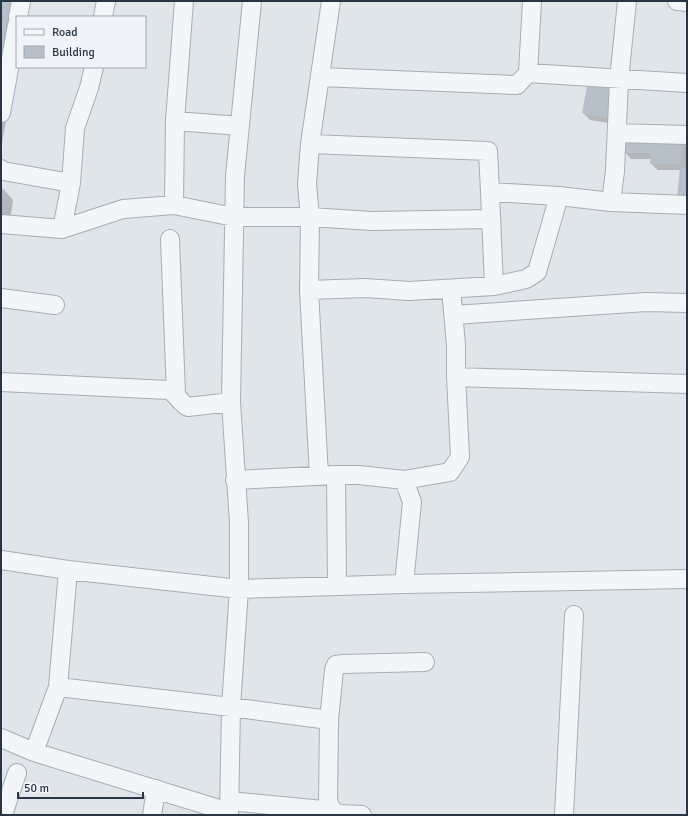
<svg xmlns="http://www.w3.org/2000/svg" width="688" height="816" font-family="Signika,sans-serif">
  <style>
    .shadow { fill: #0003 }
    .building { fill: #b7bfc9 }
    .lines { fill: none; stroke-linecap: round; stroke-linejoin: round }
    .street-casing { stroke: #a5adb5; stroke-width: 20 }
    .street { stroke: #f3f6f8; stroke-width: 18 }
  </style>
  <rect width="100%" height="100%" fill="#e0e5ea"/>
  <path class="shadow" d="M1,1H30L27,17H17V66L1,147Z
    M619,96L615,124L590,120L583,113Z
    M626,139L687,144V204L680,170H658L651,164L652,159H631L625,152Z
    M1,190H4L13,200L9,229L1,228Z"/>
  <path class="building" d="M1,1H15L1,67Z
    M587,86L613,88L609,118L582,113Z
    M625,138H683L681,164H650L651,153H624Z
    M680,167L687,168V199L677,198Z
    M1,189H4L2,203H1Z"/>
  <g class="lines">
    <g class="street-casing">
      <path id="street" d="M677,1L687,2
        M18,17L21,1
        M103,17L106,1
        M528,73L687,83
        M320,77L517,85L528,73L532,1
        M1,113L17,25
        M175,121L240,126
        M617,133L687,135
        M310,144L488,151L490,192
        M1,169L3,171L71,183
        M611,202L687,205
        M174,205L175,121L184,1
        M1,224L62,229L123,209L174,205L234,217H310L372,221L491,219
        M62,229L71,183L75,128L89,88L94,67
        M170,239L176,394
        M494,286L490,192L559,196
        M309,290L310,217L307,184L310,144L331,1
        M1,298L55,305
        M454,315L646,302L687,303
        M456,377L687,384
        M1,382L169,390C178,395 179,402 188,407L231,402
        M336,475L337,586
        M319,476L309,290L365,288L409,291L494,286L526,279L537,272L559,196L611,202L615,171L619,80L627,1
        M235,480L336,475H359L404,480L450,472L460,457L456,377V345L451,289
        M404,480L412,502L404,584
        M1,560L68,570L239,589L404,584L687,579
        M58,687L68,570
        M329,720L334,670L336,665L343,664L425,662
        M1,738L34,752L58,687L231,707L329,720L328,802L333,811L340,814L362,815
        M34,752L229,812
        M229,801L333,811
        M3,815L17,773
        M152,815L156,789
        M229,815L231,707L239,589V523L231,402L235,176L252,1
        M564,815L574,615"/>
    </g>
    <use href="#street" class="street"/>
  </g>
  <rect width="688" height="816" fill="none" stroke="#273544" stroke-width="4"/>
  <rect x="16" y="16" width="130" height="52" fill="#f0f4f8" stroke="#a0a8b0"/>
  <rect x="24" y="29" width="20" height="6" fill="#f3f6f8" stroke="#a0a8b0"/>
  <text x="52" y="36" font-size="12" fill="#273544">Road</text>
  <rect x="24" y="46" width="20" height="12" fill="#b7bfc9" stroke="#a0a8b0"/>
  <text x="52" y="56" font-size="12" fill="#273544">Building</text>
  <path d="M18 792v6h125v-6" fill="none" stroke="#273544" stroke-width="2"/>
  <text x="24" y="792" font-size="12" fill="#273544" stroke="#f0f4f8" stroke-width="3" paint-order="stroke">50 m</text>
</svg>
